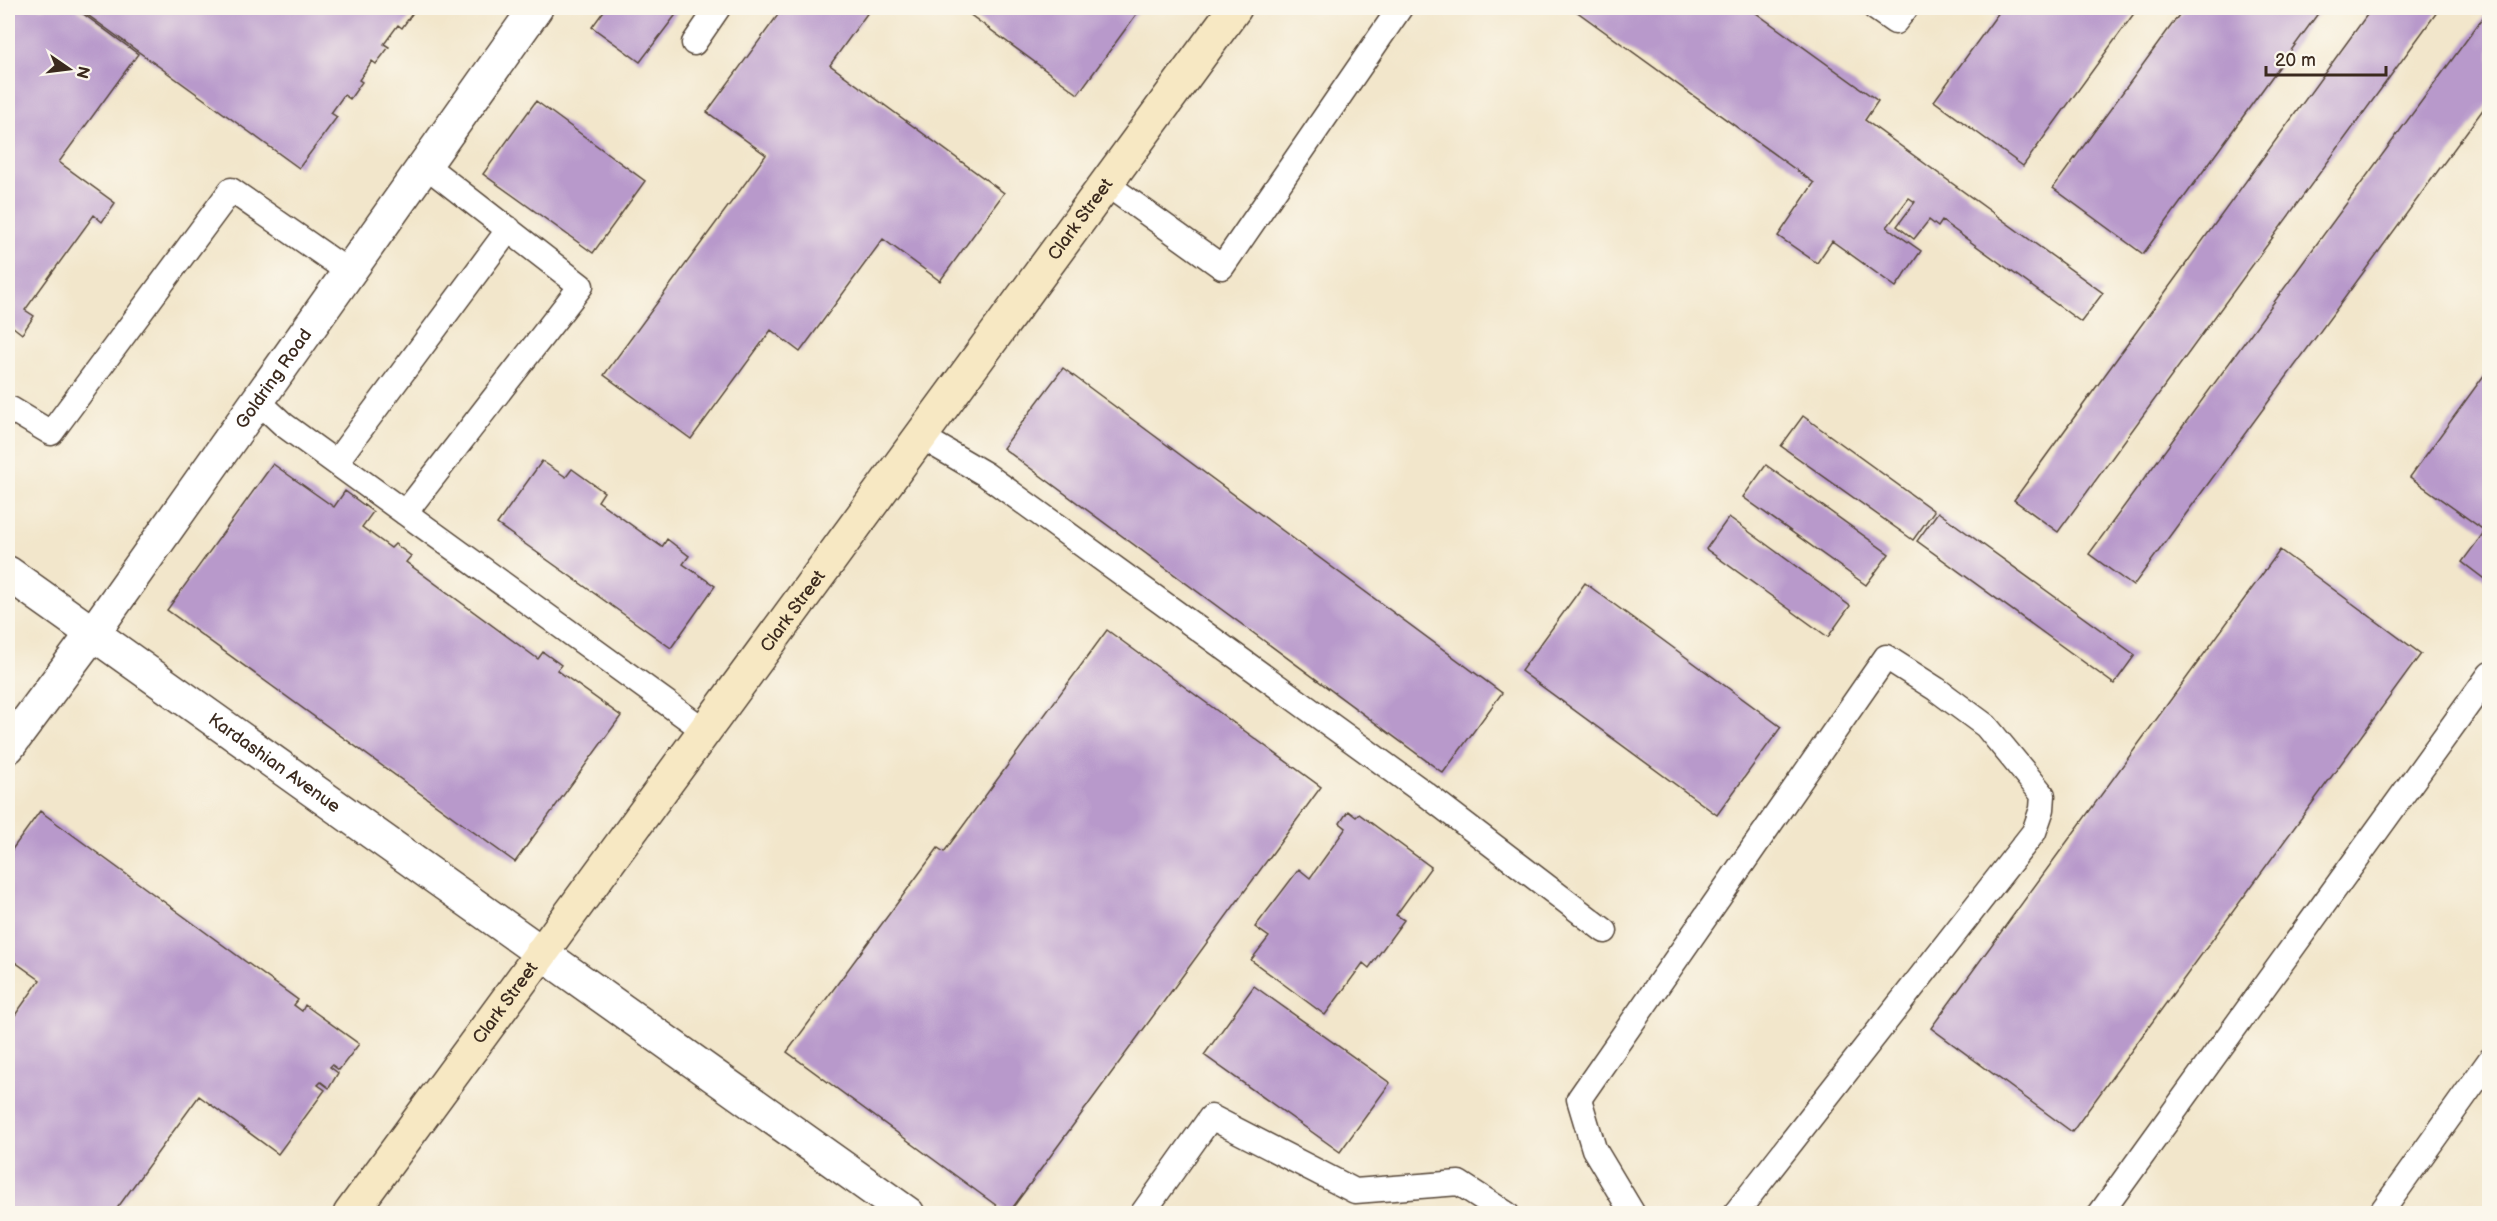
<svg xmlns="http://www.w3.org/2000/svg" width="2497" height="1221" font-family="'Balsamiq Sans',sans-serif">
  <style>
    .building { fill: #b899cb }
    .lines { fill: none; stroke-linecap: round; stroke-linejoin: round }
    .lane-casing { stroke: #564638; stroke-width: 27 }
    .street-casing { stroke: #564638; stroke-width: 36 }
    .secondary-casing { stroke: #564638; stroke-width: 36 }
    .lane { stroke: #fff; stroke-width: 24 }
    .street { stroke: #fff; stroke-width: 33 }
    .secondary { stroke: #f7e8c3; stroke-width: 33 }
    .labels { text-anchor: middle; stroke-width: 4.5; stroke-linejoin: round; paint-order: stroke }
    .street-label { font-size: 18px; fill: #3b2a1e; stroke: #fbf7ec }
  </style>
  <rect width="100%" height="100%" fill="#fbf7ec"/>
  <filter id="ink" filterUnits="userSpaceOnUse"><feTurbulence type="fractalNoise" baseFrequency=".0167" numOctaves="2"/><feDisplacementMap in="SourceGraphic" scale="12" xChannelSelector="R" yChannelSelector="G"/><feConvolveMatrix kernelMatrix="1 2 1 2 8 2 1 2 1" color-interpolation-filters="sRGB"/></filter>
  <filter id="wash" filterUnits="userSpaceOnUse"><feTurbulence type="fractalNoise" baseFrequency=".008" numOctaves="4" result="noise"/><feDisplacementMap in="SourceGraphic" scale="24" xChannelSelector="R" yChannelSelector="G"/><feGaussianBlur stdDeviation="1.35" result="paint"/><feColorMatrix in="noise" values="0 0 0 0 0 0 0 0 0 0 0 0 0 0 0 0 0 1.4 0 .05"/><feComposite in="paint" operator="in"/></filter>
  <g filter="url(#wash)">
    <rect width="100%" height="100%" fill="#f2e6cb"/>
    <g id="blocks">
      <path class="building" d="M8,8H75L138,54L59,162L115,203L102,222L94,215L25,310L34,316L22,334L8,323Z
        M78,8H412L414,11L402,28L398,25L384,44L389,47L376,64L372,61L359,80L362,82L350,99L344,95L331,113L337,117L299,168Z
        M606,8H681L640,62L592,27Z
        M783,8H871L830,65L1004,193L940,281L883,239L800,352L771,330L691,439L604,375L766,155L707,112Z
        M961,8H1141L1078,94Z
        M1572,8H1749L1878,101L1865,120L2103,293L2081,322L1942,221L1938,227L1929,220L1914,239L1897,226L1915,202L1909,198L1887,227L1921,251L1896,287L1832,241L1817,263L1778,236L1814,183Z
        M2002,8H2138L2023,166L1934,101Z
        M2184,8H2322L2143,254L2053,188Z
        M2372,8H2440L2058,532L2014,500Z
        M2490,8V100L2133,586L2089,554Z
        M536,101L645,181L593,253L483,174Z
        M2490,367V578L2487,581L2462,562L2485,531L2410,477Z
        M1063,368L1502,693L1443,773L1003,448Z
        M1803,416L1934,511L1913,540L1781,446Z
        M542,461L566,477L572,469L604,492L598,501L662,547L667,539L689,556L683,564L715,586L671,648L497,524Z
        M273,464L334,507L345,491L373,512L362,527L391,548L395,544L411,556L406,562L538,659L543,652L561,665L557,670L621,716L515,862L167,610Z
        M1766,465L1889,554L1866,585L1743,497Z
        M1938,512L2135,655L2114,684L1917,541Z
        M1729,517L1850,606L1828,637L1706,549Z
        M2280,550L2421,654L2072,1132L1931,1028Z
        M1585,583L1781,727L1717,815L1521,671Z
        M1107,630L1321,787L1008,1214L787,1052L938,848L944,852Z
        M40,811L298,1000L294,1005L302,1011L305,1005L359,1044L339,1070L332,1065L330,1067L338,1073L329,1088L321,1082L318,1085L325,1090L278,1154L199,1096L113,1214H8V1025L40,980L8,957V855Z
        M1348,811L1356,817L1359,814L1431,867L1396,915L1404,920L1369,968L1363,963L1325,1015L1251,960L1269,937L1255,927L1299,869L1310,878L1346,828L1340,823Z
        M1254,986L1390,1083L1340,1152L1204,1055Z"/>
    </g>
  </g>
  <g filter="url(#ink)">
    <use href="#blocks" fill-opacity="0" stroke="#564638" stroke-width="1.5"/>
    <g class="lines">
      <g class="lane-casing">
        <path id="lane" d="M1875,8L1895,22L1906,8
          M694,43L718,8
          M1105,183L1222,267L1400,8
          M258,401L284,425L704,730
          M8,414L11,409L51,433L231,190L349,272
          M920,436L985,474L1427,795L1605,931
          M336,462L509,229
          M405,513L581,286L425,165
          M1142,1214L1211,1117L1355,1191L1459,1183L1507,1214
          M1633,1214L1594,1149L1579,1099L1886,657L1936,689L1986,726L2043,795L2042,809L2034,832L1735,1214
          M2100,1214L2490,674
          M2380,1214L2490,1060"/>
      </g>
      <g class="street-casing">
        <g id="street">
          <path id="s1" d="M8,573L908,1214"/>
          <path id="s2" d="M8,747L93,633L536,8"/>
        </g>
      </g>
      <g class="secondary-casing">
        <g id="secondary">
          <path id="s3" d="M350,1214L1235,8"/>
        </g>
      </g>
      <use href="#lane" class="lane"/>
      <use href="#street" class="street"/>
      <use href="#secondary" class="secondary"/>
    </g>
  </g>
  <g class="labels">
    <g class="street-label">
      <text dy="6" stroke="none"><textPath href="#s3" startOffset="1234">Clark Street</textPath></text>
      <text dy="6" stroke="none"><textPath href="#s2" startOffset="454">Goldring Road</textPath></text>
      <text dy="6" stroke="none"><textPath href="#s3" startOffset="748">Clark Street</textPath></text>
      <text dy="6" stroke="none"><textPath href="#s1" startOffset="327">Kardashian Avenue</textPath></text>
      <text dy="6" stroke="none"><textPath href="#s3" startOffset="262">Clark Street</textPath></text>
    </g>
  </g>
  <rect width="2497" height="1221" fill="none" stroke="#fbf7ec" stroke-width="30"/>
  <g transform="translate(69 69) rotate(104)" stroke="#fbf7ec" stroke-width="4.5" paint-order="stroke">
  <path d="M0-4.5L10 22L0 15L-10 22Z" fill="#3b2a1e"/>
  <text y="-9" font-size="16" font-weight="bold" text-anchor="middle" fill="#3b2a1e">N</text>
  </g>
  <path d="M2266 66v9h120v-9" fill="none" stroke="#3b2a1e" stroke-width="3"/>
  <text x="2275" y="66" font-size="18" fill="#3b2a1e" stroke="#fbf7ec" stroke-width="4.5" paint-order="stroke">20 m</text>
</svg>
